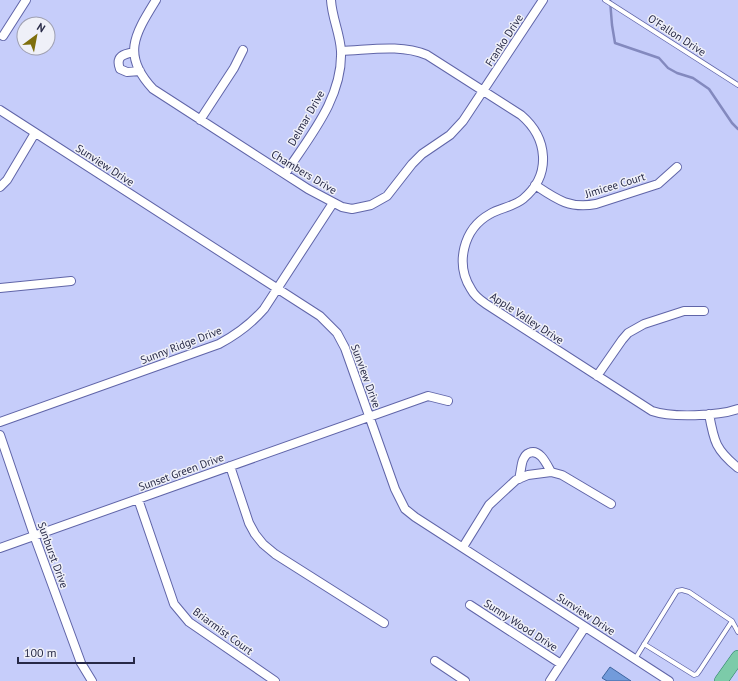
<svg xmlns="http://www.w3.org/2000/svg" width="738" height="681" font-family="'PT Sans',sans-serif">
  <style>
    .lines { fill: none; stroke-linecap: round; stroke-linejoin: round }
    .stream { stroke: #8389be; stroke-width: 2.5 }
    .building { fill: #729bdb; stroke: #3e649f }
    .lane-casing { stroke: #6065a8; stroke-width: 5.5 }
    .street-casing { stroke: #6065a8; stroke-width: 10 }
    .primary-casing { stroke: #267c61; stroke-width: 14 }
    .lane { stroke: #fff; stroke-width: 4 }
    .street { stroke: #fff; stroke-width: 8 }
    .primary { stroke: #7ccba9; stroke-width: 13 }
    .labels { text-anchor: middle; stroke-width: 3; stroke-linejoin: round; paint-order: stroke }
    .street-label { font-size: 11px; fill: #272946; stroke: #eff0f8 }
  </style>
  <rect width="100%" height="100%" fill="#c6cdfa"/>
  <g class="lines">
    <path class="stream" d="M610,0L612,25L615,43L659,58L668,68L677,73L693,78L709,89L732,123L738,129"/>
  </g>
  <path class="building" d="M610,667L631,681H607L602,678Z"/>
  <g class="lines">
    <g class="lane-casing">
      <path id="lane" d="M605,0L738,85
        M732,621L738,632
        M635,659L677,591L682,590L689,592L732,621L700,670L697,674L694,675L644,644"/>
    </g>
    <g class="street-casing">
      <path id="street" d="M156,0C135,34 121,55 153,89L308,189L342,207L352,209L371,205L387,196L412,164L422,154L450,135L463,121L543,0
        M3,36L26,0
        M341,51C370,50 400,44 427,55L521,115C548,138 552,175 523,199C513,207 500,208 490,214C463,229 455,264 471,289C474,295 480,300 486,304L652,411C672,418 718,416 738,409
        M134,52C124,54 115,56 120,69L127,72L140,71
        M0,110L320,316L337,333L345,348L395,489L405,509L415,517L669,681
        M200,120L234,68L243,50
        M285,174C309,137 343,98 341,51C340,33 332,18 331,0
        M535,185C556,199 569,209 596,204L658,184L677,167
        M0,187L7,180L35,133
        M0,288L71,281
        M597,376L622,340L628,333L644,324L684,311H704
        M709,414C714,442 716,450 738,468
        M0,422L219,344C236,335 251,324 264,309L333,203
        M0,435L34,535L81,663L92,681
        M230,466L249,523L255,534L263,544L275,554L384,623
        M519,479C521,472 521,465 523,460C525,456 526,454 529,453C540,448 547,465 551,472
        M138,499L174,604L189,622L275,681
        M463,547L489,505L516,480L528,475L551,472L562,475L611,504
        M0,548L428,396L448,401
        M470,605L561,664
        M435,661L465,681
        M550,681L585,627"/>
    </g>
    <g class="primary-casing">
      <path id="primary" d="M721,681L738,657"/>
    </g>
    <use href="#lane" class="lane"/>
    <use href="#street" class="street"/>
    <use href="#primary" class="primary"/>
  </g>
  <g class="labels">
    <g class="street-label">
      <text transform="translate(677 35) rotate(33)" y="4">O'Fallon Drive</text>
      <text transform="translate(504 40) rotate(-57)" y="4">Franko Drive</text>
      <text transform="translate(306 118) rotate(-60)" y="4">Delmar Drive</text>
      <text transform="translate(105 165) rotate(33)" y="4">Sunview Drive</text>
      <text transform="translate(304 172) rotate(31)" y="4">Chambers Drive</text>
      <text transform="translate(615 185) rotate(-17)" y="4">Jimicee Court</text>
      <text transform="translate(527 318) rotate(33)" y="4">Apple Valley Drive</text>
      <text transform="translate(181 345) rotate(-21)" y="4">Sunny Ridge Drive</text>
      <text transform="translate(366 376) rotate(70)" y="4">Sunview Drive</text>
      <text transform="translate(181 472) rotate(-20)" y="4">Sunset Green Drive</text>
      <text transform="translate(53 555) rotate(70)" y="4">Sunburst Drive</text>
      <text transform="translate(586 614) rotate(33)" y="4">Sunview Drive</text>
      <text transform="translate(521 625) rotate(33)" y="4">Sunny Wood Drive</text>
      <text transform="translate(223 631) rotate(36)" y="4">Briarmist Court</text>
    </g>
  </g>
  <g transform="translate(36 36) rotate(32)"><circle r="19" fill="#eff0f8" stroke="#9fa0b1"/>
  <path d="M0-3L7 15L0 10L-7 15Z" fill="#7e6e0c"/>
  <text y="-6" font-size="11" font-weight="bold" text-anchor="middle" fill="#272946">N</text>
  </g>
  <path d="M18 657v6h116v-6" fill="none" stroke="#272946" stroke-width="2"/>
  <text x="24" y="657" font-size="12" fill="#272946" stroke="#eff0f8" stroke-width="3" paint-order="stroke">100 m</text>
</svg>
